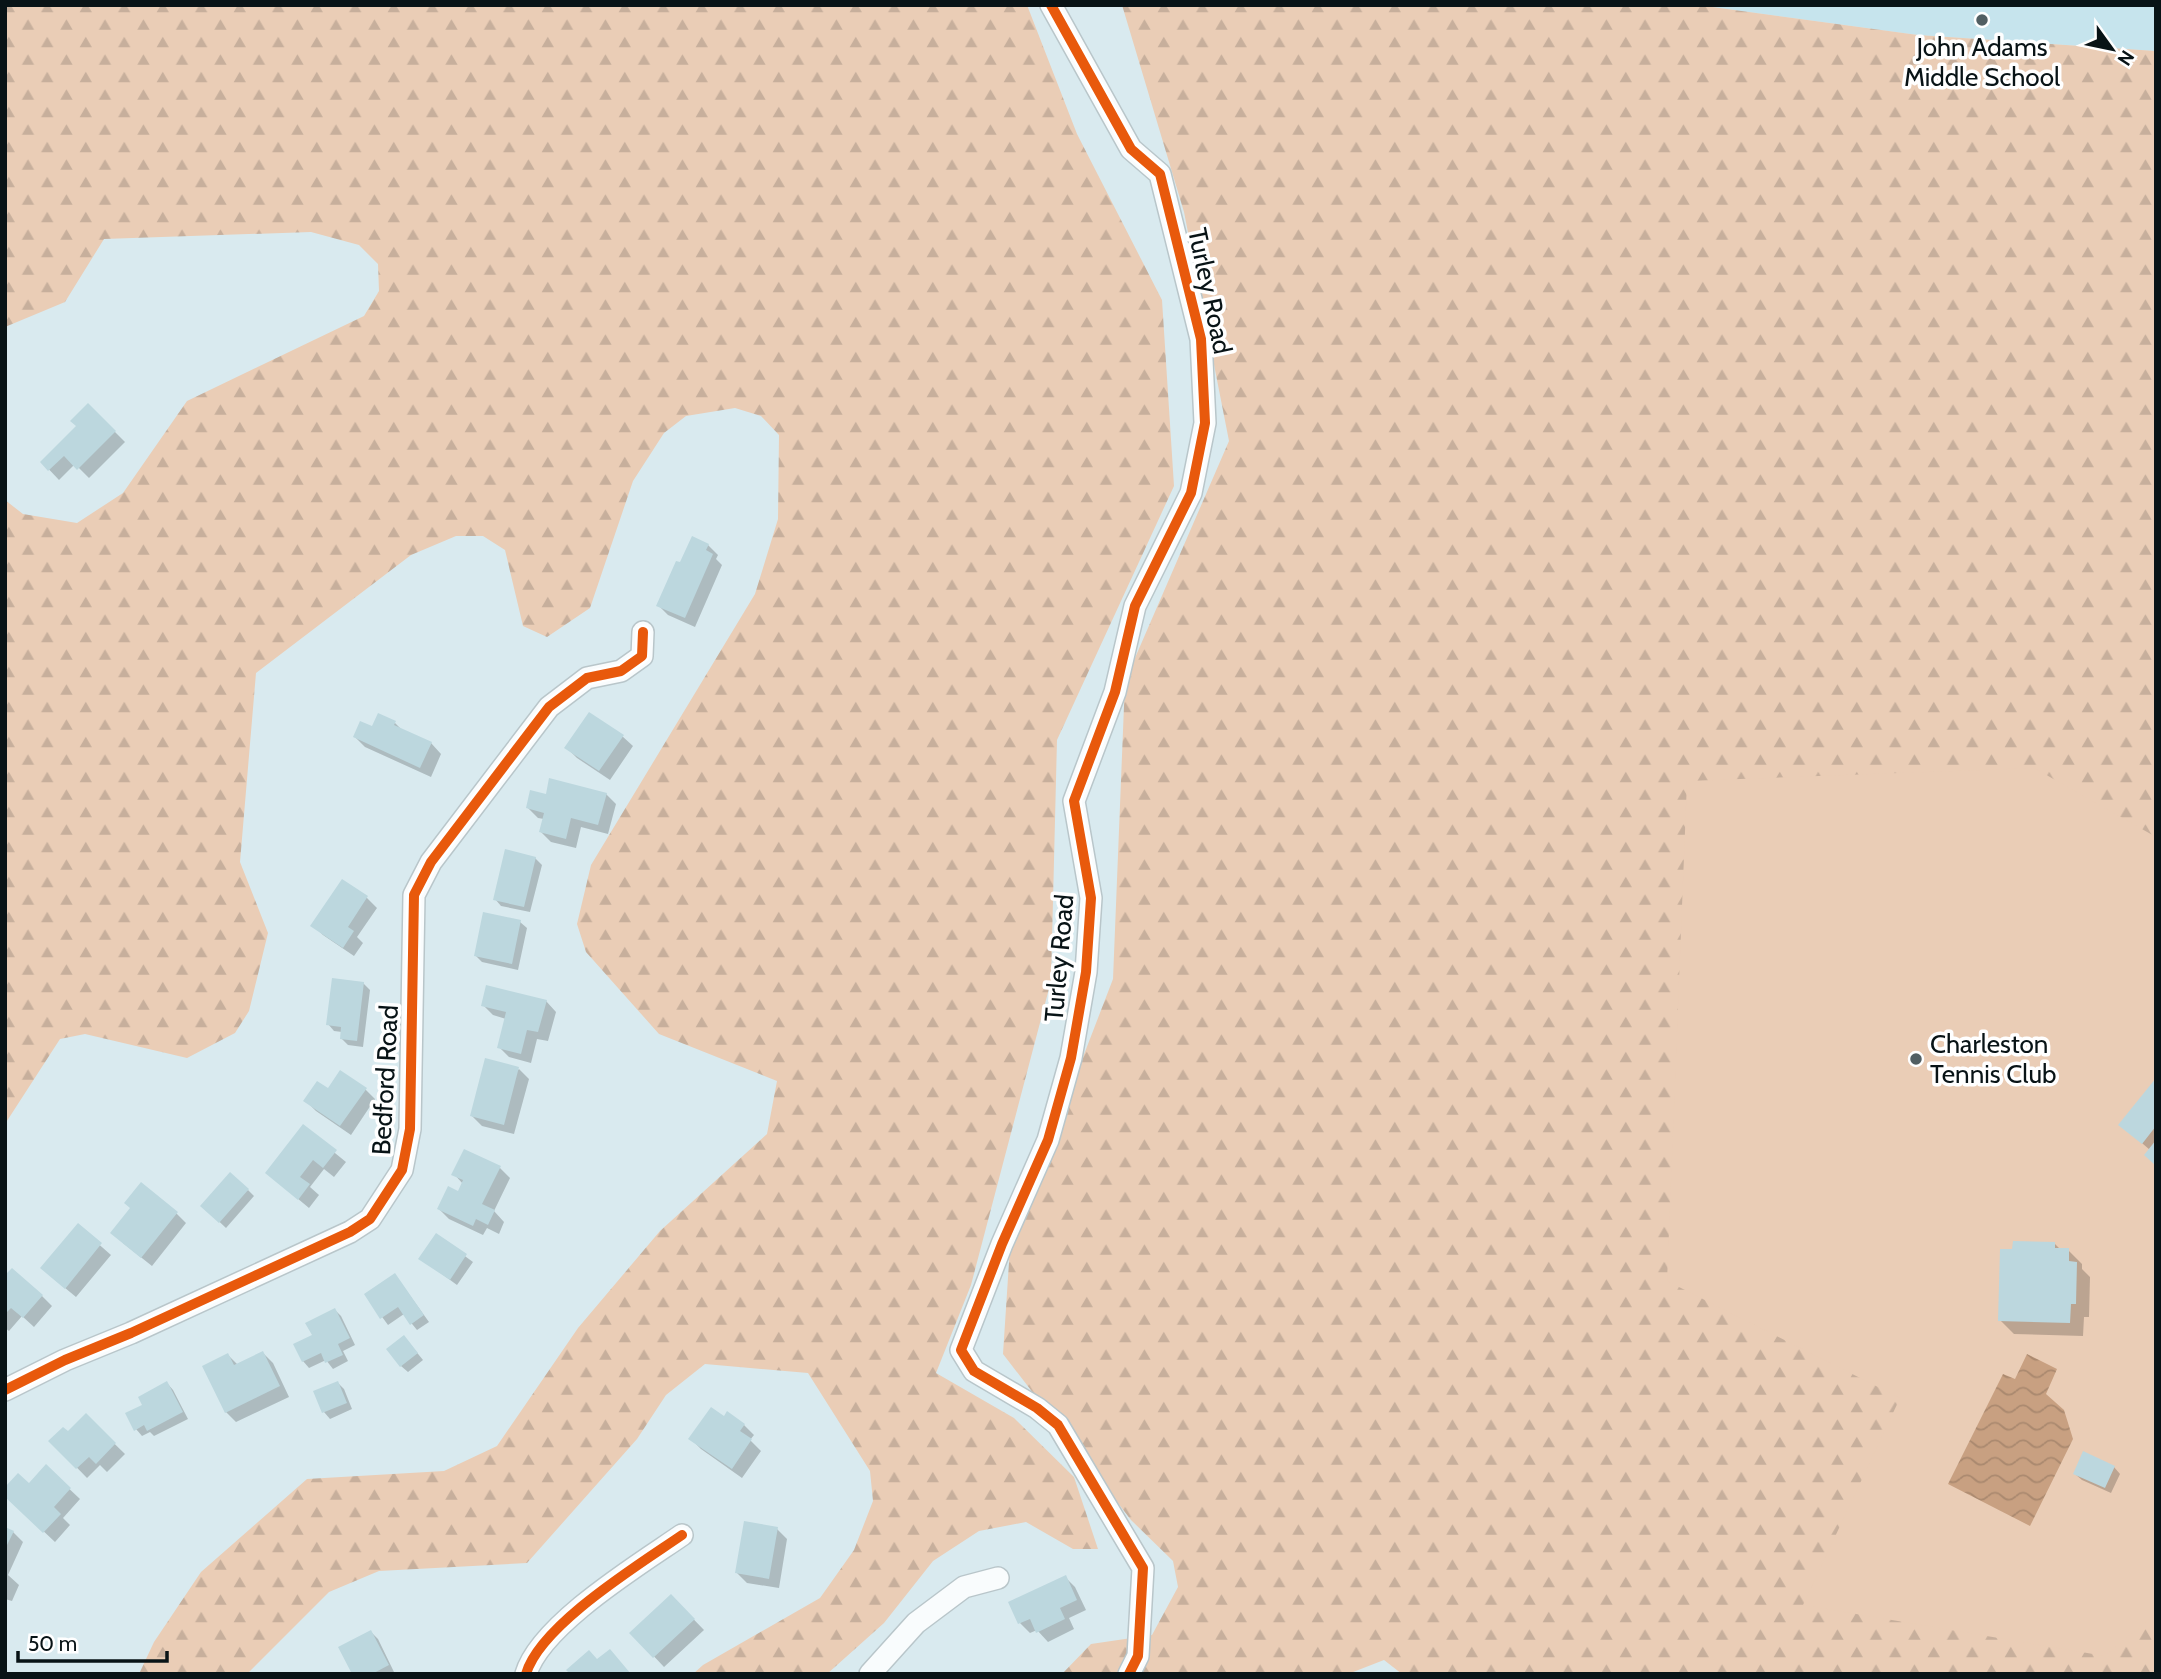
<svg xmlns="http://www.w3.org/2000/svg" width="2161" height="1679" font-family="Cabin,sans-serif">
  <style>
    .built { fill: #c6e4ed }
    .forest { fill: url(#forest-firs) }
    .garden { fill: #eacdb6 }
    .water { fill: url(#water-waves) }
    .shadow { fill: #0003 }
    .building { fill: #bcd7de }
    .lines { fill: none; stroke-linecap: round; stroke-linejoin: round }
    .street-casing { stroke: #b9c6ca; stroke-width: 24 }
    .street { stroke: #f9fcfd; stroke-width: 21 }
    .cycleway-casing { stroke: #fff; stroke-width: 15 }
    .cycleway { stroke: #e8590c; stroke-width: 10 }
    .poi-dot { fill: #515e62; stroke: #fff; stroke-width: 2.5 }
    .labels { text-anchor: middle; stroke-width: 7; stroke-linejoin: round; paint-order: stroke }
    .poi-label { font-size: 26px; fill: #081316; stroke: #fff }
    .street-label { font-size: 26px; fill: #081316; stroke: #fff }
  </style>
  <defs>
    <pattern id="forest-firs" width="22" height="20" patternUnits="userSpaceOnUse" patternTransform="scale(1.75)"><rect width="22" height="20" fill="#eacdb6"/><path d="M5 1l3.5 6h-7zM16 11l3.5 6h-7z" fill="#c7af9c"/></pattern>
    <pattern id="water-waves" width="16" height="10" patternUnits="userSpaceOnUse" patternTransform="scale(1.75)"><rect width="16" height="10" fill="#c8a081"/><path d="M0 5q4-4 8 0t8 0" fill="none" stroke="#aa896f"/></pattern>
  </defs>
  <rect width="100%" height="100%" fill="#d9eaef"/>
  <path class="built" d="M1698,5H2156V51L1918,35Z"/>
  <path class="forest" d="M5,5H1027L1077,134L1162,300L1174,486L1057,740L1051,981L971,1285L936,1373L1014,1418L1074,1477L1098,1549H1073L1026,1522L979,1531L933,1561L884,1623L827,1674H693L703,1665L820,1598L854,1550L873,1501L870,1471L808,1373L705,1364L666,1395L637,1439L527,1563L379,1571L329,1592L247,1674H139L154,1642L201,1572L307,1479L444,1471L497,1446L578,1328L660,1231L767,1134L777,1081L659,1034L586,952L577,924L591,865L755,594L778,519L779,435L761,416L735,408L686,416L664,433L633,481L590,608L547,637L523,626L505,550L483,536H456L411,555L256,673L240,862L268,933L249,1011L235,1033L187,1058L85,1034L60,1039L5,1124V500L23,514L77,523L123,493L187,401L364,316L379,291L378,264L359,245L311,232L104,239L65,302L5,327Z
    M1122,5H1698L1918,35L2156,51V1674H1402L1384,1660L1348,1674H1062L1091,1644L1152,1635L1178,1587L1173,1561L1131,1520L1003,1354L1010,1247L1113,979L1125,681L1229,441L1184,212Z"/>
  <path class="garden" d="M2034,768L2156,837V1613L2105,1656L1803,1605L1900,1398L1667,1281L1687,781Z"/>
  <path class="water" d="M2027,1354L2057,1369L2046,1394L2064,1410L2073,1439L2030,1526L1948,1484L2003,1374L2015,1379Z"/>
  <path class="shadow" d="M88,405L125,442L89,478L75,464L59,480L42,462L78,426Z
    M708,545L718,555L716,559L722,565L695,627L668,615L658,605L681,565Z
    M395,723L403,731L431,743L441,754L431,777L365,747L355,737L373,729Z
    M622,736L633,746L610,780L577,758L567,748Z
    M606,794L616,804L608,834L581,827L576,848L551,842L541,832L544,819L538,818L528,808L547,796Z
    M535,858L542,865L530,912L501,906L495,899Z
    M342,881L367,898L377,908L357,937L363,943L354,956L323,935L313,925Z
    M520,922L527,928L518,970L482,962L476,956Z
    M363,983L370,990L363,1047L348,1045L341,1038L342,1032L334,1031L328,1024Z
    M546,1001L556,1012L548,1041L537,1039L531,1063L509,1057L499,1047L506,1019L493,1015L483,1005Z
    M519,1069L529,1079L514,1134L482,1126L472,1116Z
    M2156,1081V1164L2150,1150L2121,1125Z
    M365,1089L375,1099L351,1135L316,1111L306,1101L328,1091Z
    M303,1127L346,1162L334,1177L324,1169L310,1187L319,1195L309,1208L267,1173Z
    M500,1168L510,1178L494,1211L504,1222L499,1234L487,1228L483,1235L449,1219L439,1209L458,1193L463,1184L454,1174Z
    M248,1190L254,1196L226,1228L209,1212Z
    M132,1209L176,1213L186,1223L152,1266L123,1243Z
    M78,1226L111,1255L76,1297L53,1278Z
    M436,1235L473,1262L457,1285L420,1258Z
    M2054,1243L2061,1250H2068L2082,1264V1269L2090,1277L2089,1317H2084L2083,1336L2014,1334L2000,1320Z
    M395,1275L429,1322L417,1330L404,1314L388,1325L366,1295Z
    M5,1278L42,1296L52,1306L34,1327L22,1316L9,1331L5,1328Z
    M335,1310L341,1316L355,1345L343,1351L348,1361L333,1369L326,1360L309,1368L303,1361L314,1336Z
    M410,1344L423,1360L408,1372L401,1366Z
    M263,1353L273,1363L289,1397L236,1422L226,1412L228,1355L238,1365Z
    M167,1383L173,1390L188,1419L154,1436L150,1432L142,1436L136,1429L144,1406Z
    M338,1383L344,1389L352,1409L330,1419L324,1412Z
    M86,1416L125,1454L107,1472L100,1465L87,1478L51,1441L68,1434Z
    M724,1418L744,1425L754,1435L750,1440L761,1451L742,1478L701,1449L691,1439Z
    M46,1467L80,1499L63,1518L70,1525L55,1542L5,1495L29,1485Z
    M2114,1467L2120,1474L2111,1493L2082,1480L2075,1474Z
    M5,1529L13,1532L23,1542L8,1575L19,1585L12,1601L5,1599Z
    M777,1529L787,1539L779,1588L747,1583L737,1573Z
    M1065,1577L1075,1587L1086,1610L1069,1618L1074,1629L1048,1642L1037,1630L1030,1633L1020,1623Z
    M671,1596L704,1630L664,1667L632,1633Z
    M371,1632L378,1639L394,1672L390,1674H354Z"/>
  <path class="building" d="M88,403L116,431L77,470L64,456L48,471L40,462L76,426L70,421Z
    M692,536L709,544L706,550L713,554L685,618L656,606L676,561L680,562Z
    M589,712L624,735L599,771L564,748Z
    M378,713L396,721L394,725L432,742L420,768L353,737L360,721L372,726Z
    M549,778L607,793L598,825L571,818L566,839L539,832L544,813L526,808L530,790L546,794Z
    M505,849L536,857L524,907L493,900Z
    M342,879L368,896L348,927L354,931L343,948L310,926Z
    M483,912L521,920L512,964L474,956Z
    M332,978L364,982L357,1041L340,1039L341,1027L326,1025Z
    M486,985L547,1000L538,1032L527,1030L521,1054L497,1048L506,1012L481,1006Z
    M485,1058L519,1067L504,1125L470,1116Z
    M340,1070L367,1088L340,1126L303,1101L317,1081L328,1088Z
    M2156,1078V1126L2142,1144L2118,1125Z
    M303,1124L337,1150L323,1168L313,1160L300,1177L310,1184L298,1200L265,1173Z
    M2156,1140V1166L2144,1155Z
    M464,1149L501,1166L482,1204L495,1210L488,1225L476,1219L473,1226L437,1209L448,1186L458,1191L463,1180L451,1175Z
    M230,1172L249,1189L219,1223L200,1206Z
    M141,1182L178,1212L141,1258L110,1233L130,1208L124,1203Z
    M78,1223L102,1243L65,1289L40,1268Z
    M436,1233L467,1254L450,1280L418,1259Z
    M2013,1241L2055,1242V1248H2069V1261L2077,1262L2076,1304H2071L2070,1323L1998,1321L2000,1249H2012Z
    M12,1268L43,1295L23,1318L11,1308L5,1314V1275Z
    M395,1273L424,1315L410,1325L398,1307L380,1319L364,1294Z
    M335,1308L350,1338L338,1344L343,1355L325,1363L321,1353L302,1362L293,1344L312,1335L305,1323Z
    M404,1335L418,1353L400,1367L386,1349Z
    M263,1351L280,1386L225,1413L202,1366L228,1353L234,1365Z
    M167,1381L183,1412L147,1431L144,1425L134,1431L125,1413L142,1405L138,1397Z
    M338,1381L347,1403L322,1413L313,1391Z
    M711,1407L724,1416L727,1411L745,1424L740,1431L752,1439L732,1469L688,1439Z
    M86,1413L116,1443L96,1464L89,1457L76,1469L48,1441L63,1427L68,1431Z
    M2083,1451L2115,1466L2105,1488L2073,1474Z
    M46,1464L71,1488L54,1507L61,1514L43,1533L5,1497V1487L18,1473L29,1483Z
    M744,1521L778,1527L769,1579L735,1573Z
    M5,1527L14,1531L5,1549Z
    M1066,1575L1077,1600L1060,1608L1065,1619L1036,1633L1030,1619L1018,1624L1008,1602Z
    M671,1594L695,1619L653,1658L629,1633Z
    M371,1630L389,1665L372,1674H352L338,1647Z
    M610,1649L631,1674H570L566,1670L589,1650L597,1659Z"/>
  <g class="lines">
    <g class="street-casing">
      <path id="street" d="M1051,5L1131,149L1160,174L1201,339L1205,423L1191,493L1135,606L1115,692L1074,801L1091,898L1086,972L1071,1058L1048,1140L1002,1244L961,1350L974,1371L1037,1408L1058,1425L1143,1568L1138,1656L1129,1674
        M5,1390L65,1360L131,1333L350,1232L370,1219L402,1170L410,1129L414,895L431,862L549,707L587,678L621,671L642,656L643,632
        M526,1674C540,1625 640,1564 682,1535
        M870,1674L916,1623L964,1587L998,1578"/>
    </g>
    <use href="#street" class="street"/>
    <g class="cycleway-casing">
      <path id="cycleway" d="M1051,5L1131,149L1160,174L1201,339L1205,423L1191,493L1135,606L1115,692L1074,801L1091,898L1086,972L1071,1058L1048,1140L1002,1244L961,1350L974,1371L1037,1408L1058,1425L1143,1568L1138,1656L1129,1674
        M5,1390L65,1360L131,1333L350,1232L370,1219L402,1170L410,1129L414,895L431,862L549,707L587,678L621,671L642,656L643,632
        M526,1674C540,1625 640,1564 682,1535"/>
    </g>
    <use href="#cycleway" class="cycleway"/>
  </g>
  <g class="poi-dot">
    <circle cx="1982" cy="20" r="7"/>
    <circle cx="1916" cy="1059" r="7"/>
  </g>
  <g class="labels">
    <g class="poi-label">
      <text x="1982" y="56">John Adams<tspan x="1982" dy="30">Middle School</tspan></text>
      <text x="1930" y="1053" text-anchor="start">Charleston<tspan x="1930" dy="30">Tennis Club</tspan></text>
    </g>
    <g class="street-label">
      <text transform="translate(1210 291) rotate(78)" y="9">Turley Road</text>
      <text transform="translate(1059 958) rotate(-85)" y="9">Turley Road</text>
      <text transform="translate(385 1080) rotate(-87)" y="9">Bedford Road</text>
    </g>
  </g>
  <rect width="2161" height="1679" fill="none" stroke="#081316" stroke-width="14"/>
  <g transform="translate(2112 49) rotate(123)" stroke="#ffffff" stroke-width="5" paint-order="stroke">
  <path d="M0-5L12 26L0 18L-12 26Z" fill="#081316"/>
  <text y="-10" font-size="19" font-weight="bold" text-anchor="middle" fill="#081316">N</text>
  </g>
  <path d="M18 1651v10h149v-10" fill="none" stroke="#081316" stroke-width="3.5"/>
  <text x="28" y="1651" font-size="21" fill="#081316" stroke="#ffffff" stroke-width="5" paint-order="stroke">50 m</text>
</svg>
